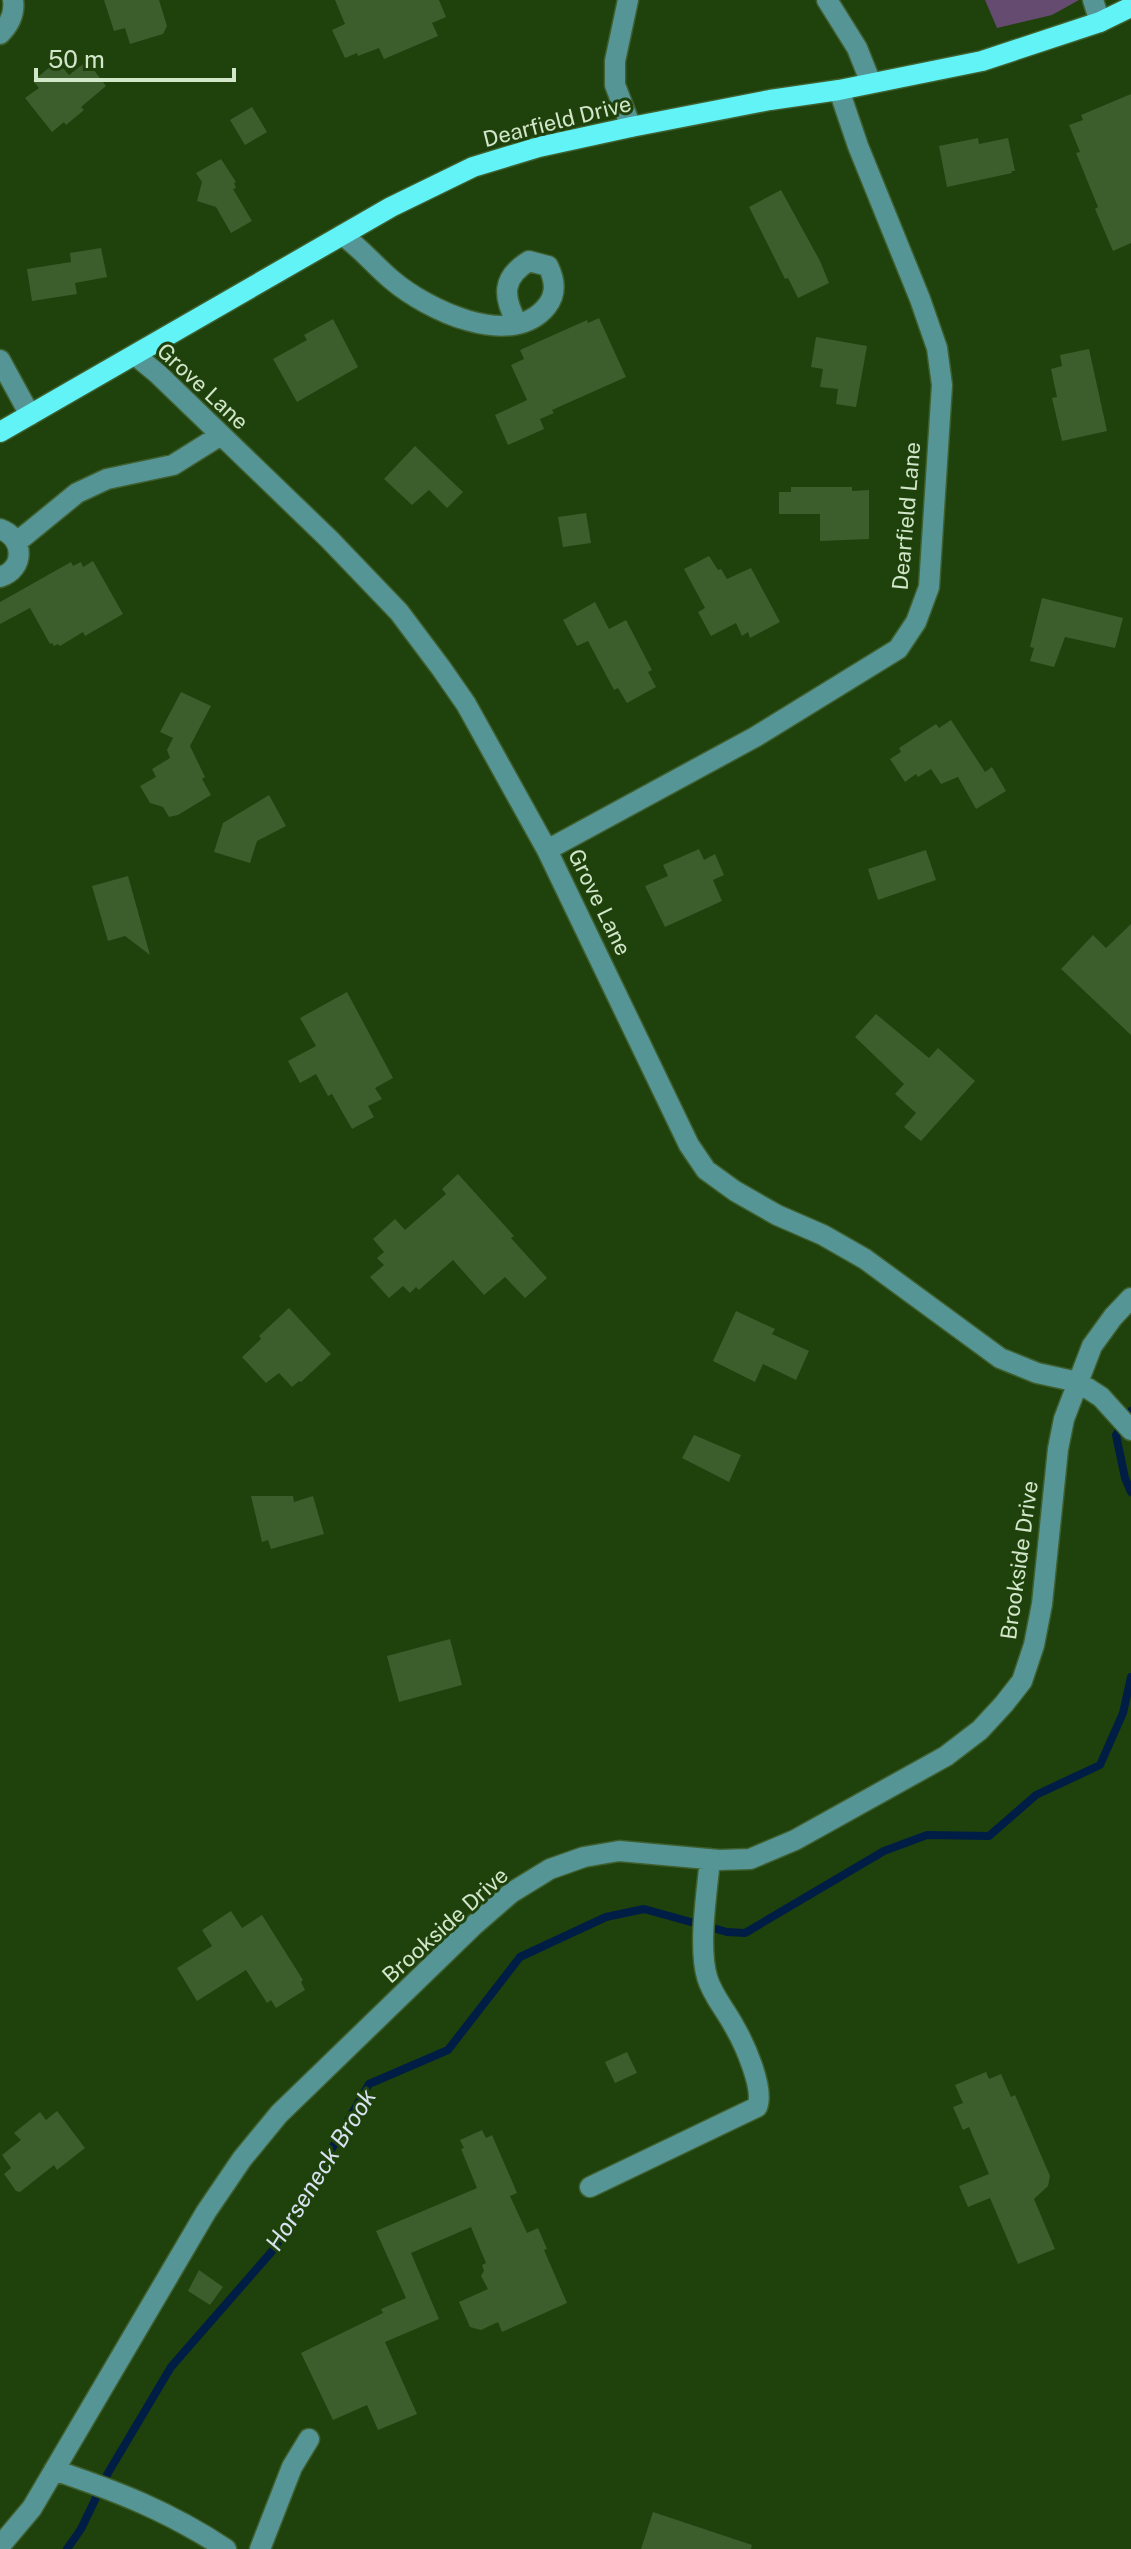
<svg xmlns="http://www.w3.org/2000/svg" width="1131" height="2549" font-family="'Public Sans',sans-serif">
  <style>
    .green { fill: #654b6f }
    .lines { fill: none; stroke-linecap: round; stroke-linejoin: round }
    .stream { stroke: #001d46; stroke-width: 8 }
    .building { fill: #3c5e2c }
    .minor-casing { stroke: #3f5f2e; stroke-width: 23 }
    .major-casing { stroke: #3f5f2e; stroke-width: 23 }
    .minor { stroke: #559596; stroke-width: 20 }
    .major { stroke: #61f3f5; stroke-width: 20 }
    .labels { text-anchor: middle; stroke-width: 6; stroke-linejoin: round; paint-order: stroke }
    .street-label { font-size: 22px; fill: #d2e6ca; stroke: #1f410c }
    .water-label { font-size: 24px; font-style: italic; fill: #d8e2f1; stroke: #1f410c }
  </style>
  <rect width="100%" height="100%" fill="#1f410c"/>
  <path class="green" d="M985,0H1079L1052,15L997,28Z"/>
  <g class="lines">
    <path class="stream" d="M1131,1411L1116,1435L1125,1478L1131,1492
      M67,2549L81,2529L108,2473L171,2367L274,2249L369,2084L448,2050L520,1957L606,1917L644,1909L727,1932L745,1933L884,1851L927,1835L989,1836L1036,1795L1100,1765L1123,1713L1131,1677"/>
  </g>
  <path class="building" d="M104,0H159L167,26L163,34L130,44L125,28L114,31Z
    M335,0H439L446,17L432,23L438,36L384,59L379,48L358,56L357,53L345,58L332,30L345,24Z
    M57,61L69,75L87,61L106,86L81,107L84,110L66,125L64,122L52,132L25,98L39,88L33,81Z
    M1131,94V243L1113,251L1095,209L1098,207L1076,153L1080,152L1069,125L1083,120L1081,115Z
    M252,107L267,132L245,145L230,120Z
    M978,138L979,144L1008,138L1015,171H1011L1012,173L947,187L939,146Z
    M221,159L236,182L234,183L236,188L233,189L252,221L231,233L216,207L197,201L202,182L196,173Z
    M781,190L820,261L829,283L798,298L788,278L785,279L749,207Z
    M101,248L107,277L75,283L77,294L32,301L27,269L71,262L70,253Z
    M599,318L626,377L552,410L554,413L540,419L544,429L508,445L495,415L527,400L511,365L524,359L520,350L587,320L588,323Z
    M333,319L358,367L297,402L273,359L307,340L304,335Z
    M816,337L867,346L856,407L836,404L838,389L820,387L823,369L811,367Z
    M1089,349L1107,431L1062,441L1052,398L1057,397L1051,369L1062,366L1060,355Z
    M415,446L463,492L447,508L429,490L412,505L384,479Z
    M791,487H852V491L869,490V539L820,541V514H779V492H791Z
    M586,513L591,543L563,547L558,517Z
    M709,556L718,570L721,569L727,579L751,568L780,622L750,638L748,632L742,636L736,623L711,636L698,612L705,608L684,569Z
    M93,561L123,614L85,636L83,632L60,646L58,644L54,646L52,643L50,644L30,608L0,624V602L71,562L73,566L81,562L83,567Z
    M1042,598L1123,618L1115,648L1065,637L1054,667L1030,661L1034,648L1030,647Z
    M595,602L609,629L626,620L652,670L648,672L656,687L627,703L618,688L614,690L588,641L577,646L563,620Z
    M181,692L211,706L190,746L205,777L202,779L211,795L178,815L169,817L163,807L150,803L140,786L156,777L152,769L170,758L167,750L173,738L160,732Z
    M951,720L985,772L992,767L1006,791L976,809L958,777L941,784L931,769L918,777L916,774L905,782L890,759L901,752L899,748L936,724L939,728Z
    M269,795L286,826L257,841L250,863L214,852L223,823Z
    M699,849L704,860L715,854L724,875L713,880L722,901L665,927L645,886L668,876L663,865Z
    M926,850L936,880L878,900L868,869Z
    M128,876L150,955L125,936L108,941L92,886Z
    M1131,924V1035L1061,969L1093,935L1106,948Z
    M347,992L393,1078L375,1088L382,1099L368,1106L374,1117L352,1129L332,1094L328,1096L316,1074L300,1083L288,1061L316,1046L300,1018Z
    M876,1014L929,1058L938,1048L975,1081L921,1141L904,1127L916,1113L895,1094L904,1084L855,1037Z
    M458,1174L514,1236L511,1238L547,1278L525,1298L505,1277L484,1295L453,1260L419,1290L416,1287L410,1293L403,1286L389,1298L370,1277L384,1265L377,1258L384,1252L373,1239L395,1219L405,1230L446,1194L442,1189Z
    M289,1308L331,1354L301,1382L299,1381L292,1387L279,1373L266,1383L242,1357L261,1339L259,1336Z
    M736,1311L775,1329L772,1334L809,1351L796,1380L763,1364L755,1382L713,1361Z
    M694,1435L741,1455L729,1482L682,1458Z
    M251,1496H293L294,1502L313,1496L324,1534L271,1549L268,1540L262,1542Z
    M450,1639L462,1685L399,1702L387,1656Z
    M231,1911L242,1928L262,1915L303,1980L301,1982L305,1990L276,2008L271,2000L267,2003L246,1970L197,2001L177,1968L212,1946L202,1930Z
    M627,2052L637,2073L615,2083L605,2062Z
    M986,2072L989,2079L1001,2074L1011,2097L1015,2095L1050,2176L1048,2186L1034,2199L1055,2249L1018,2264L990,2198L968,2207L959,2186L989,2174L969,2127L963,2130L953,2107L963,2103L955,2085Z
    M57,2111L85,2148L57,2170L54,2165L20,2192L16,2191L4,2174L11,2168L2,2155L21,2140L14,2133L40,2112L46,2120Z
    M482,2130L486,2138L492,2135L512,2181L517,2193L510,2196L527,2233L538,2228L547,2249L544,2250L567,2303L502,2332L498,2322L481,2330L470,2327L459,2302L488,2289L481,2276L484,2271L482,2265L486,2263L471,2227L411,2253L439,2319L385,2342L417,2414L378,2430L367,2405L333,2420L301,2353L383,2313L381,2309L406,2298L376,2231L477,2188L461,2149L464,2148L460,2140Z
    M199,2270L223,2287L210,2305L188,2291Z
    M653,2512L752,2545L751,2549H641Z"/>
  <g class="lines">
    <g class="minor-casing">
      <path id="minor" d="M628,0L615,61V85L631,127
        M827,0L857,48L871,83
        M1093,0L1100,22
        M0,34C9,25 15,13 13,0
        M342,235C361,248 374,265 392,280C426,309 511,351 547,306C557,293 555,280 548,266L529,261C501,278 503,297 517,323
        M135,355L158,374L329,539L399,612L441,668L466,704L547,850L689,1145L706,1170L735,1191L777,1215L823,1235L865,1259L1000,1358L1037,1373L1078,1382L1101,1397L1131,1430
        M0,360L30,415
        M0,529C25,538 25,569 0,577
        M17,542L77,493L107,479L173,465L221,435
        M547,850L755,737L898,649L916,622L929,587L942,385L937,348L920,299L858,146L839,90
        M590,2187L757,2107C765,2089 744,2043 734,2026C725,2009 712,1995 707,1977C698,1946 707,1892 710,1859
        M54,2470C119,2492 168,2511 226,2549
        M0,2546L32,2508L206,2212L242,2159L279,2114L473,1926L511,1893L550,1869L584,1857L619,1851L719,1860L750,1859L795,1840L946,1756L980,1730L1004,1704L1022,1681L1034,1645L1042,1604L1058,1449L1064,1419L1092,1346L1113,1317L1131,1298
        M260,2549L292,2467L309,2439"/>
    </g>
    <g class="major-casing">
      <path id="major" d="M0,432L391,207L473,167L539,147L631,127L770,100L839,90L982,61L1100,22L1131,7"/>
    </g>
    <use href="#minor" class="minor"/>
    <use href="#major" class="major"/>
  </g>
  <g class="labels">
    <g class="street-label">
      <text transform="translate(557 121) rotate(-14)" y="8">Dearfield Drive</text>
      <text transform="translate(203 386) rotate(43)" y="8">Grove Lane</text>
      <text transform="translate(906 516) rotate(-85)" y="8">Dearfield Lane</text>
      <text transform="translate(600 902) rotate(64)" y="8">Grove Lane</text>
      <text transform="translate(1019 1560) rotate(-82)" y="8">Brookside Drive</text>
      <text transform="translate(445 1925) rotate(-42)" y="8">Brookside Drive</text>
    </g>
    <g class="water-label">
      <text transform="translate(321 2170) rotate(-58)" y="8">Horseneck Brook</text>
    </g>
  </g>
  <path d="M36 68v12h198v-12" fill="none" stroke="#d2e6ca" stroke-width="4"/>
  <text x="48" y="68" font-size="24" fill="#d2e6ca" stroke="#1f410c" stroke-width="6" paint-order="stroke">50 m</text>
</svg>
